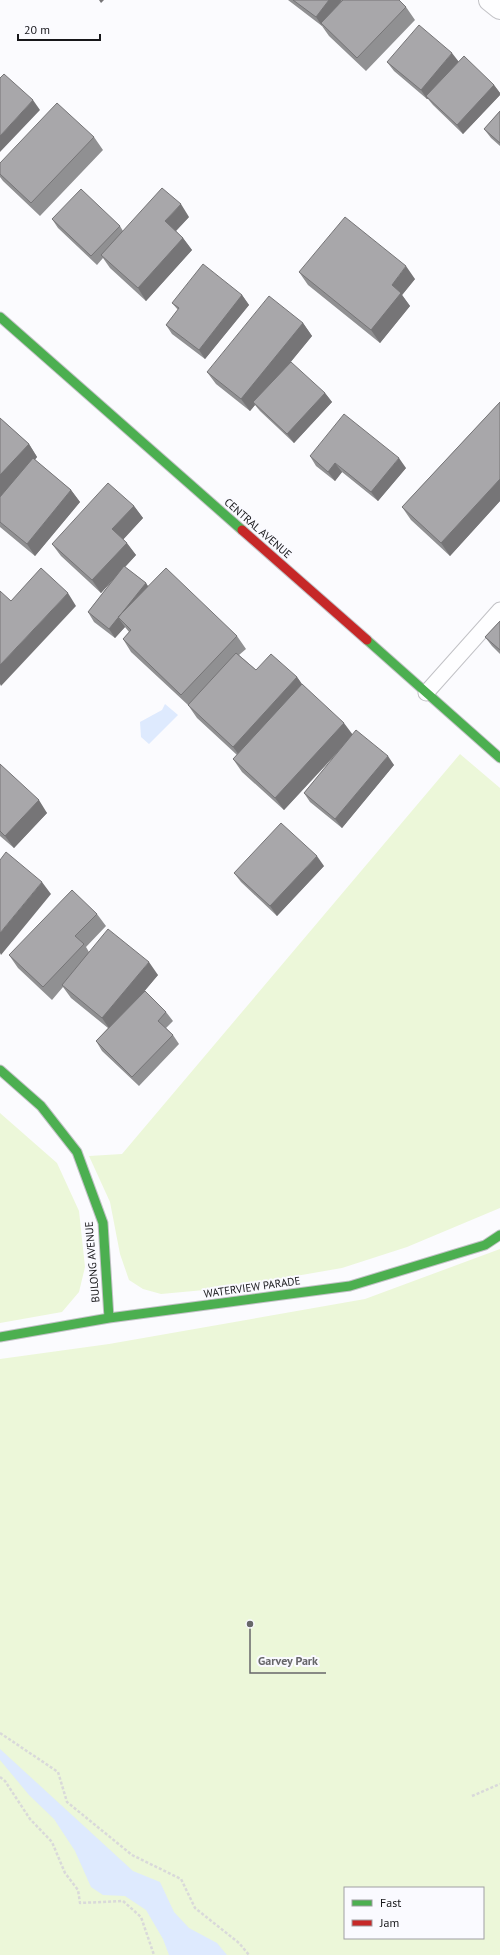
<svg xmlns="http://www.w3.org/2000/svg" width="500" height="1955" font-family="'PT Sans',sans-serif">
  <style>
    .green { fill: #ecf7d9; fill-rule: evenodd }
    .water { fill: #deeafe }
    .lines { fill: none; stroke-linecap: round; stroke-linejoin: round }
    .lane-casing { stroke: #c2c2c6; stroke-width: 17 }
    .street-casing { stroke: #c2c2c6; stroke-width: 24 }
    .fast-casing { stroke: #c2c2c6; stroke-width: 11 }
    .jam-casing { stroke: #c2c2c6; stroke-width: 11 }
    .path { stroke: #d9d9da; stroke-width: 2.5; stroke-dasharray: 3 2; stroke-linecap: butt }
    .lane { stroke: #fefeff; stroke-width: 15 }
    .street { stroke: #fefeff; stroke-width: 22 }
    .fast { stroke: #4caf50; stroke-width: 9 }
    .jam { stroke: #c62828; stroke-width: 9 }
    .wall { fill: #909092 }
    .shaded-wall { fill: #767577 }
    .building { fill: #a8a7aa; stroke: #767577 }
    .labels { text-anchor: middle; stroke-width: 4; stroke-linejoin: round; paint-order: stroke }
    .street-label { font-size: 11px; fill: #17171a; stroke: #fafaff }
    .leader { fill: none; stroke: #67676a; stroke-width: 1.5 }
    .callout-dot { fill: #67676a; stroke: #fafaff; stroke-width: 1.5 }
    .callout-label { font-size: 12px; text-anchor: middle; font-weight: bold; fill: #67676a; stroke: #fafaff; stroke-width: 4; stroke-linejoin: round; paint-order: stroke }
  </style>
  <rect width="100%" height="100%" fill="#fbfbfe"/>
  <path class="green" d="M460,754L500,788V1208L407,1247L342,1268L226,1288L161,1294L143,1289L129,1280L120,1254L110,1202L89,1156L122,1154Z
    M0,1113L57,1163L79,1211L85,1267L79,1292L62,1312L0,1323Z
    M500,1249V1955H0V1359L109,1344L365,1299ZM345,1888H483V1938H345Z"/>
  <path class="water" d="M165,704L178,715L149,744L141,737L140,722L162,710Z
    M0,1749L133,1871L160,1882L174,1912L189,1928L217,1943L227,1955H169L163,1939L146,1910L125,1896L103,1895L91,1887L75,1851L54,1819L29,1795L0,1760Z"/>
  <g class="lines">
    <g class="lane-casing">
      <path id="lane" d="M426,693L500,610"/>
    </g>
    <g class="street-casing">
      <path id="street" d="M490,0L500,8"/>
    </g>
    <g class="fast-casing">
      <path id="fast" d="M0,317L242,530
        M367,640L500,758
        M0,1070L41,1106L77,1152L103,1223L109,1318
        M0,1337L109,1318L350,1286L485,1245L500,1235"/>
    </g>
    <g class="jam-casing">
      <path id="jam" d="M242,530L367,640"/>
    </g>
    <path class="path" d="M0,1733L58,1772L67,1802L132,1855L181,1879L195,1908L239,1943L249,1955
      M0,1777L5,1781L30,1819L52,1842L65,1873L78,1890L80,1903L123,1901L141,1917L154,1955
      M472,1796L500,1784"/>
    <use href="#lane" class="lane"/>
    <use href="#street" class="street"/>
    <use href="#fast" class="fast"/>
    <use href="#jam" class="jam"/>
  </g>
  <path class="wall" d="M288,0H342L338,5L406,7L415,20L366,71L329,36L322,26Z
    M387,62H458L494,85L500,93V95L463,134L433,105L428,99H427L394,71Z
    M500,111V146L491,138L484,129Z
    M94,137L103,150L40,216L3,181L0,177V163Z
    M189,217L176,231L183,238L192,250L146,301L110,268L103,258L97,265L58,228L52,219L120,226L123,231Z
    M299,272L415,279L402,295L410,306L380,343L308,285Z
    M242,295L249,305L205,359L172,334L166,325L178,310L172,303Z
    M303,323L312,336L285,369L325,393L332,402L294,443L260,411L255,405L250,411L216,384L207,372Z
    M500,402V501L450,556L411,520L402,507Z
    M0,418L29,444L37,457L35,460L71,490L80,502L35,556L0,527V497L2,495L0,497Z
    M310,456L406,468L378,501L342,472L335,481L316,466Z
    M134,506L143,518L123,539L136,555L125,567L146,583L148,587L237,636L246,649L239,655L256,670L297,677L302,684L352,735L394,765L342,828L310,802L304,793L342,748L284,810L242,772L233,759L237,755L197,718L188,705L131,652L123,639L129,632L125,627L115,638L94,622L88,612L116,576L101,593L61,556L52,544Z
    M500,621V654L492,646L485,637Z
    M0,764L47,813L14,848L0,836Z
    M324,866L277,916L241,882L234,873Z
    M97,914L106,926L86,947L89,952L158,975L141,995L166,1012L173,1021L166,1028L173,1035L179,1044L139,1086L102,1051L96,1041L108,1028L71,998L63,987L52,1000L18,968L9,955Z"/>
  <path class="shaded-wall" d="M99,0H104L101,3Z
    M329,0H342L323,25L321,23L322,26L316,17Z
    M452,53L459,62L426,96L428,99H427L421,90Z
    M494,85L500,93V95L463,134L457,125Z
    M33,100L40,110L0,152V136Z
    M181,204L189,217L173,234L165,221Z
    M183,238L192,250L146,301L138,288Z
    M406,266L415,279L402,295L410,306L380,343L371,330L392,285Z
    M242,295L249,305L205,359L199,350Z
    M303,323L312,336L256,404L253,402L255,405L250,411L241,399Z
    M325,393L332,402L294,443L287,434Z
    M29,444L37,457L0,497V475Z
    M399,458L406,468L378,501L371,492Z
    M335,463L342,472L335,481L328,472Z
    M500,479V501L450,556L441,543Z
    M71,490L80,502L35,556L27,544Z
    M134,506L143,518L121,542L112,529Z
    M127,543L136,555L101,593L92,580Z
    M146,583L152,592L118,617Z
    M68,593L76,606L1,686L0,684V665Z
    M118,617L125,627L115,638L109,629Z
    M297,677L306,690L242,759L233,747Z
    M344,723L353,735L284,810L275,798Z
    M388,756L394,765L342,828L335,819Z
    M39,800L47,813L14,848L5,836Z
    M317,856L324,866L277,916L270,906Z
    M42,882L51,894L1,955L0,953V933Z
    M149,962L158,975L111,1031L102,1018Z"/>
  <path class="building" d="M293,0H329L316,17Z
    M343,0H399L406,7L357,58L321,23Z
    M419,25L452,53L421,90L387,62Z
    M464,56L494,85L457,125L426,96Z
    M4,74L33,100L0,136V78Z
    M57,103L94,137L31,203L0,174V163Z
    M500,111V143L484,129Z
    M162,188L181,204L165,221L183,238L138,288L101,255Z
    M81,189L120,226L91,256L52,219Z
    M345,217L406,266L392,285L401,293L371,330L299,272Z
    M203,264L242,295L199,350L166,325L179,308L172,303Z
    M269,296L303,323L241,399L207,372Z
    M291,362L325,393L287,434L253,402Z
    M500,402V479L441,543L402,507Z
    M344,414L399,458L371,492L335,463L328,472L310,456Z
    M0,418L29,444L0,475Z
    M33,458L71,490L27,544L0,522V497Z
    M108,483L134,506L112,529L127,543L92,580L52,544Z
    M124,566L146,583L109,629L88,612Z
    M41,568L68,593L0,665V591L11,601Z
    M166,568L237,636L181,695L123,639L131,630L118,617Z
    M500,621V650L485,637Z
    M236,653L256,670L271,654L297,677L233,747L188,705Z
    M302,684L344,723L275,798L233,759Z
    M356,730L388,756L335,819L304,793Z
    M0,764L39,800L5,836L0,831Z
    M281,823L317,856L270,906L234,873Z
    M6,852L42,882L0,933V860Z
    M72,890L97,914L75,936L84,944L43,987L9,955Z
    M108,929L149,962L102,1018L62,985Z
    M145,991L166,1012L158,1021L173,1035L132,1077L96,1041Z"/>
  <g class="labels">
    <g class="street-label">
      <text transform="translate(258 528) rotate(41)" y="4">CENTRAL AVENUE</text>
      <text transform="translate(92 1262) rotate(-95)" y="4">BULONG AVENUE</text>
      <text transform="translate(252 1287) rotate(-8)" y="4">WATERVIEW PARADE</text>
    </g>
  </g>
  <path class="leader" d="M250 1624L250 1673H326"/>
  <circle class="callout-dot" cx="250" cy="1624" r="4"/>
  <g class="callout-label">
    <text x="288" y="1665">Garvey Park</text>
  </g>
  <rect x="344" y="1887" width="140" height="52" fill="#fafaff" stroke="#9f9fa3"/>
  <rect x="352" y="1900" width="20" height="6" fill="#4caf50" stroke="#9f9fa3"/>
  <text x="380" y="1907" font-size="12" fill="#17171a">Fast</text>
  <rect x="352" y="1920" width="20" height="6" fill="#c62828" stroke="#9f9fa3"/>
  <text x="380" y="1927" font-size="12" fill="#17171a">Jam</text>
  <path d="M18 34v6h82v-6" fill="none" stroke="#17171a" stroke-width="2"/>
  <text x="24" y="34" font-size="12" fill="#17171a" stroke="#fafaff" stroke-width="3" paint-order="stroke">20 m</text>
</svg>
